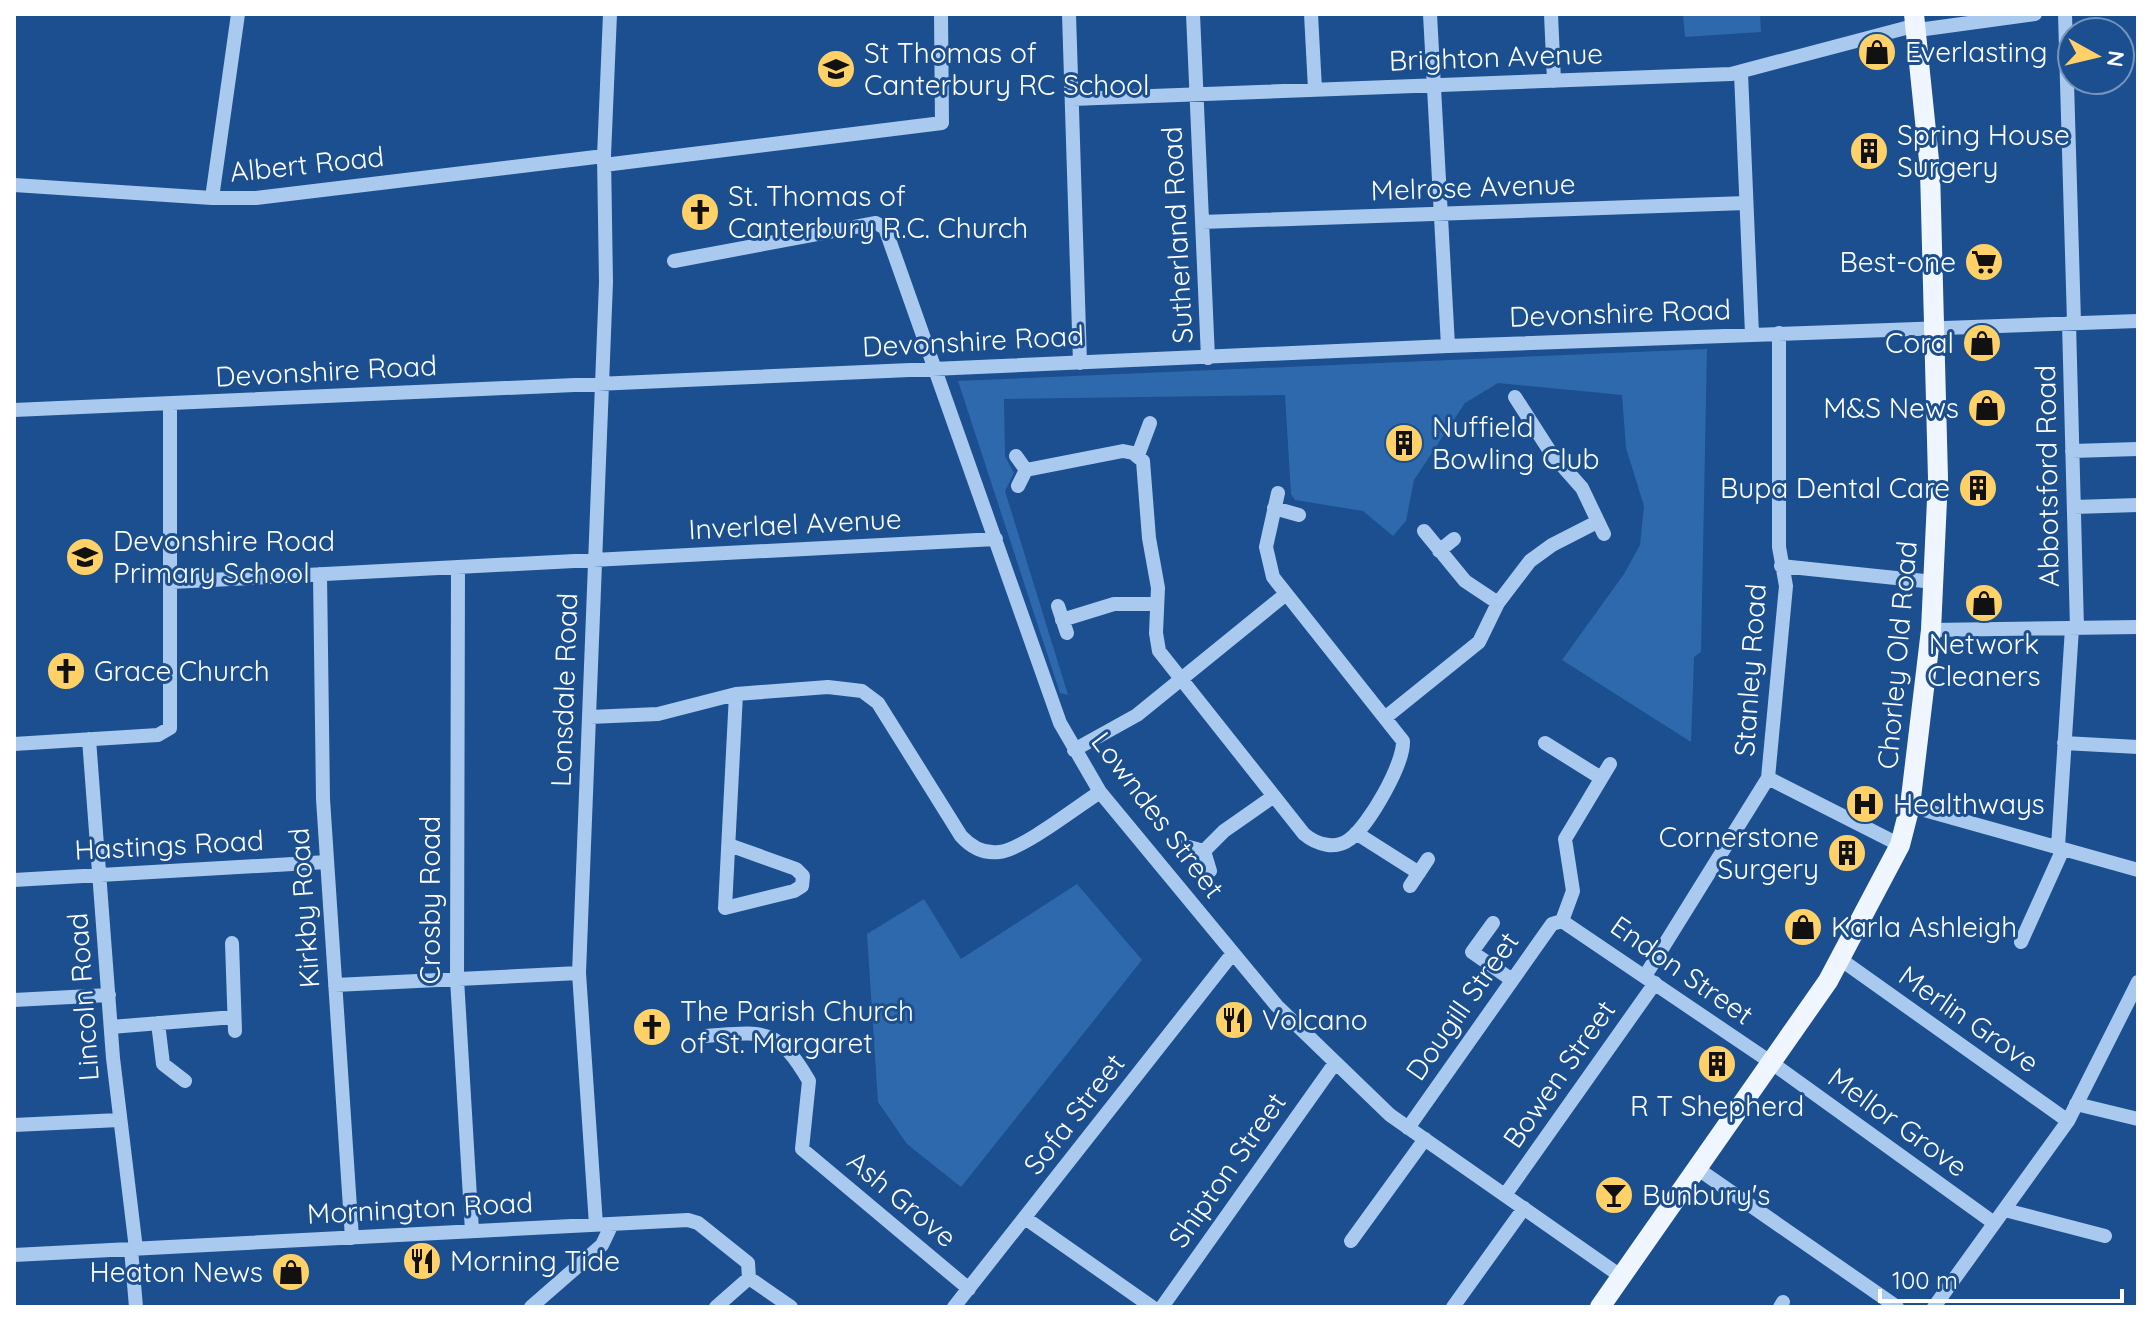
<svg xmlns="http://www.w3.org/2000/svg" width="2152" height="1321" font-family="Quicksand,sans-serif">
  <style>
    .green { fill: #2e69ad }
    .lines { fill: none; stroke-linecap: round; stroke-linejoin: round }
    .minor { stroke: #a9c9ee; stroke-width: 14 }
    .major { stroke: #f0f6ff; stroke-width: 20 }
    .labels { text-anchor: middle; stroke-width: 6; stroke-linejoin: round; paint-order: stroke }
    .poi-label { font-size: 28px; fill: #fff; stroke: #1b4f8f; text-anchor: start }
    .street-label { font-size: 28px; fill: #fff; stroke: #1b4f8f }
  </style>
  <rect width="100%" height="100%" fill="#1b4f8f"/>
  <path class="green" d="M1683,14H1760L1761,32L1685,37Z
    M1707,349L1701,652L1694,657L1691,742L1562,660L1624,574L1640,545L1644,506L1626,448L1622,395L1498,383L1465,403L1414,480L1406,521L1393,536L1363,511L1295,500L1291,494L1285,395L1004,399L1005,456L1014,473L1005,491L1068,695L1060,693L958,381Z
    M1077,884L1142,960L961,1187L907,1144L878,1102L867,934L924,899L961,959Z"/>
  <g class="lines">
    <path class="minor" d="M1069,14L1080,363
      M1193,14L1208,358
      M1311,14L1315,89
      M1430,14L1448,346
      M1551,14L1554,81
      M2065,14L2074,322
      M1918,30L2035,14
      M1741,73L1752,334
      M1072,99L1731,74L1917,25
      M604,165L942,123L941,14
      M14,185L212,198H256L604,156
      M212,198L238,14
      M1202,222L1746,203
      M674,261L876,223L885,228L1060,723L1100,792L1277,1006L1390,1115L1622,1277
      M2069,323L2077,628
      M1515,397L1551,453L1582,488L1604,534
      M14,410L1448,346L2138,321
      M2072,451L2138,449
      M1138,455L1150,423
      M1016,456L1026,470L1018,486
      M1026,470L1123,451L1133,453L1143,461L1149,538L1158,588L1156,633L1159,651L1304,834C1317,845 1336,850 1350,839C1369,825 1404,764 1403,741L1273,577L1266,547L1278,493
      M2074,507L2138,505
      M1274,508L1299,515
      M1424,531L1465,581L1498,603
      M1439,551L1454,539
      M1781,566L1934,582
      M458,567L457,979L472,1231
      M320,574L323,799L352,1238
      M172,582L996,539
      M1058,606L1067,633
      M1062,620L1114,604H1157
      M1931,630L2138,627
      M590,717L658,714L736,694L828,687L862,691L878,703L961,836C971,847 983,854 999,852C1022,850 1078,806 1100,792
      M1386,717L1479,642L1498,603L1530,561L1552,545L1597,522
      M89,739L113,1058L136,1249
      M1545,743L1601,778
      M2064,743L2138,747
      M14,744L158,735L170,728V404
      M1074,750L1137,715L1286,594
      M1768,778L1900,845
      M1910,806L2138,870
      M1356,833L1419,873
      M729,845L796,869L803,876L802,886L794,891L725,908L736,694
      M1185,846L1204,851L1210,871
      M2058,847L2072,628
      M1204,851L1224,831L1274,796
      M14,880L327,862
      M1410,886L1428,859
      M1562,921L1772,1063L1994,1223
      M1562,921L1573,891L1565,839L1610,764
      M1493,923L1472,952L1512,980
      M2021,942L2063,849
      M232,943L235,1031
      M1840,959L2068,1121
      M1645,976L1768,778L1786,586L1779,547V333
      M335,985L579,973
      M14,1000L109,995
      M158,1023L163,1064L185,1081
      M111,1027L234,1017
      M706,1036C763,1032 777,1026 809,1081L802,1149L969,1289
      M2076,1104L2138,1119
      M14,1125L119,1120
      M1408,1128L1552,924L1562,921
      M1698,1169L1897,1307
      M1505,1195L1655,983
      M2005,1210L2105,1236
      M1025,1218L1152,1307
      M596,1225L579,973L606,282L604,156L610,14
      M1351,1241L1425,1139
      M131,1249L136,1307
      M14,1255L688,1220L698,1223L748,1263L749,1278L791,1307
      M531,1307L602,1245L612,1224
      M716,1307L749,1278
      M954,1307L1233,953
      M1162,1307L1335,1063
      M1453,1307L1524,1208
      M1780,1307L1783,1302
      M1934,1307L2068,1121L2138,982"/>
    <path class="major" d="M1600,1307L1828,981L1900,845L1910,806L1931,630L1938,478L1930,170L1914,14"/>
  </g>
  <defs>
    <g id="shop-disc" transform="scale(2)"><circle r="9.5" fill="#ffd166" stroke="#1b4f8f"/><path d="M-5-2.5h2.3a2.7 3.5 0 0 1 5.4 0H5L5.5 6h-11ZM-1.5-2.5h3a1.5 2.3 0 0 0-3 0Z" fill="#111"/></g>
    <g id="school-disc" transform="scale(2)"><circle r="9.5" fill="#ffd166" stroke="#1b4f8f"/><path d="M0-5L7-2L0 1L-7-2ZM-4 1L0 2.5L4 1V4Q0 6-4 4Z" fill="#111"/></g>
    <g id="building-disc" transform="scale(2)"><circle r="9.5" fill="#ffd166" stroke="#1b4f8f"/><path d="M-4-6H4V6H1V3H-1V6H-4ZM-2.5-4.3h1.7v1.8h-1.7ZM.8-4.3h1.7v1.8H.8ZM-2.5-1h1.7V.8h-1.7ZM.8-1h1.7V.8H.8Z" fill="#111"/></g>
    <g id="church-disc" transform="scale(2)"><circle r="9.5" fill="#ffd166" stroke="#1b4f8f"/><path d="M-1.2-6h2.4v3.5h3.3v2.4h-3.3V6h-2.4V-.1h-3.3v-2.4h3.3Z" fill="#111"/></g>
    <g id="supermarket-disc" transform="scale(2)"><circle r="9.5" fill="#ffd166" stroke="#1b4f8f"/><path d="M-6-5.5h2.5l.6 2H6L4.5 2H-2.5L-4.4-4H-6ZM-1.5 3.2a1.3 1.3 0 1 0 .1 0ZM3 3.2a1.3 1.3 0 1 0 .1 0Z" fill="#111"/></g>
    <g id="hospital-disc" transform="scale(2)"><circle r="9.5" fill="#ffd166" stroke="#1b4f8f"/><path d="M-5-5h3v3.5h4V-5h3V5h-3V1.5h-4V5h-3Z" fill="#111"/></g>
    <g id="restaurant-disc" transform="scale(2)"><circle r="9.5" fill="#ffd166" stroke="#1b4f8f"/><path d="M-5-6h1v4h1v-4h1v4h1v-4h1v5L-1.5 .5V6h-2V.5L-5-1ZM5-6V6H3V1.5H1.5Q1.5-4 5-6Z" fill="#111"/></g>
    <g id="bar-disc" transform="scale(2)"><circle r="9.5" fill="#ffd166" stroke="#1b4f8f"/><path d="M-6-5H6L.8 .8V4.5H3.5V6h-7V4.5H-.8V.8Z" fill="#111"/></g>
  </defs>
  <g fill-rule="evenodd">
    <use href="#shop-disc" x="1877" y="52"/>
    <use href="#school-disc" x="836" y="69"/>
    <use href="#building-disc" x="1869" y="151"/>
    <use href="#church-disc" x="700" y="212"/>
    <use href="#supermarket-disc" x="1984" y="262"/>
    <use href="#shop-disc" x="1982" y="343"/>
    <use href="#shop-disc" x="1987" y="408"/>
    <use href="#building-disc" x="1404" y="443"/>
    <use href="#building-disc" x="1978" y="488"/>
    <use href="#school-disc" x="85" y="557"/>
    <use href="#shop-disc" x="1984" y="603"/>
    <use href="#church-disc" x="66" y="671"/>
    <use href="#hospital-disc" x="1865" y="804"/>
    <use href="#building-disc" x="1847" y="853"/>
    <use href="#shop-disc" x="1803" y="927"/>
    <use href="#restaurant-disc" x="1234" y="1020"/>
    <use href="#church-disc" x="652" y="1027"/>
    <use href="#building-disc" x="1717" y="1064"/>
    <use href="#bar-disc" x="1614" y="1195"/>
    <use href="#restaurant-disc" x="422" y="1261"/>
    <use href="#shop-disc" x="291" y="1272"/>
  </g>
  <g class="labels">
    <g class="poi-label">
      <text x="1905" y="62">Everlasting</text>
      <text x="864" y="63">St Thomas of<tspan x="864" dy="32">Canterbury RC School</tspan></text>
      <text x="1897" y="145">Spring House<tspan x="1897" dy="32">Surgery</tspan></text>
      <text x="728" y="206">St. Thomas of<tspan x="728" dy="32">Canterbury R.C. Church</tspan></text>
      <text x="1956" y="272" text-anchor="end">Best-one</text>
      <text x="1954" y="353" text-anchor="end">Coral</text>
      <text x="1959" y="418" text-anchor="end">M&amp;S News</text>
      <text x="1432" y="437">Nuffield<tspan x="1432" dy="32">Bowling Club</tspan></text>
      <text x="1950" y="498" text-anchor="end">Bupa Dental Care</text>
      <text x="113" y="551">Devonshire Road<tspan x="113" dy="32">Primary School</tspan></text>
      <text x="1984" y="654" text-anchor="middle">Network<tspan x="1984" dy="32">Cleaners</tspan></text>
      <text x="94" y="681">Grace Church</text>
      <text x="1893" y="814">Healthways</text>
      <text x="1819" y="847" text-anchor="end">Cornerstone<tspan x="1819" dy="32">Surgery</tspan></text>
      <text x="1831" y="937">Karla Ashleigh</text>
      <text x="680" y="1021">The Parish Church<tspan x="680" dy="32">of St. Margaret</tspan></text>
      <text x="1262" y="1030">Volcano</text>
      <text x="1717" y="1116" text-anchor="middle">R T Shepherd</text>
      <text x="1642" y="1205">Bunbury's</text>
      <text x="450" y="1271">Morning Tide</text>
      <text x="263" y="1282" text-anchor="end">Heaton News</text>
    </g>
    <g class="street-label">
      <text transform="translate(1496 57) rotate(-2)" y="10">Brighton Avenue</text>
      <text transform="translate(307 164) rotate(-6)" y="10">Albert Road</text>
      <text transform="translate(1473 187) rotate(-2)" y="10">Melrose Avenue</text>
      <text transform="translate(1177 235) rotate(-93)" y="10">Sutherland Road</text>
      <text transform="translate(1620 313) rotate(-2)" y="10">Devonshire Road</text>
      <text transform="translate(973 341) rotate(-3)" y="10">Devonshire Road</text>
      <text transform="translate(326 371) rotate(-3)" y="10">Devonshire Road</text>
      <text transform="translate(2047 476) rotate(-91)" y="10">Abbotsford Road</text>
      <text transform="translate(795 524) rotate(-3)" y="10">Inverlael Avenue</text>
      <text transform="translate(1897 655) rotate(-85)" y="10">Chorley Old Road</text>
      <text transform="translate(1750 670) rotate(-86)" y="10">Stanley Road</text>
      <text transform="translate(564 690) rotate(-88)" y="10">Lonsdale Road</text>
      <text transform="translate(1158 815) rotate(53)" y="10">Lowndes Street</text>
      <text transform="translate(169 845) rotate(-3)" y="10">Hastings Road</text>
      <text transform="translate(430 900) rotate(-90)" y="10">Crosby Road</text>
      <text transform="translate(304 908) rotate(-94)" y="10">Kirkby Road</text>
      <text transform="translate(1682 970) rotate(35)" y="10">Endon Street</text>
      <text transform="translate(83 997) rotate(-94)" y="10">Lincoln Road</text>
      <text transform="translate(1462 1006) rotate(-55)" y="10">Dougill Street</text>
      <text transform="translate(1969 1019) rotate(35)" y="10">Merlin Grove</text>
      <text transform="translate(1559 1074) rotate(-55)" y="10">Bowen Street</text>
      <text transform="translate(1074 1114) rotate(-52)" y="10">Sofa Street</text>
      <text transform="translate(1898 1122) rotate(36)" y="10">Mellor Grove</text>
      <text transform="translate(1227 1170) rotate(-55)" y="10">Shipton Street</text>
      <text transform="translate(902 1199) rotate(40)" y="10">Ash Grove</text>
      <text transform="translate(420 1208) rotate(-3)" y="10">Mornington Road</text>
    </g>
  </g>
  <rect width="2152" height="1321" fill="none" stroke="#ffffff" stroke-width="32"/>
  <g transform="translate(2096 56) rotate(98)"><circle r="38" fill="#1b4f8f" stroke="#7695bc" stroke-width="2"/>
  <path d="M0-6L14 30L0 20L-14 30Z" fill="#ffd166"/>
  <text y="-12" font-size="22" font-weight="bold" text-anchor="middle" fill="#ffffff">N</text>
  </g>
  <path d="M1880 1289v12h242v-12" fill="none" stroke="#ffffff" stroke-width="4"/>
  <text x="1892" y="1289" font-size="24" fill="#ffffff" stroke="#1b4f8f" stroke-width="6" paint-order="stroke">100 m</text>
</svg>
